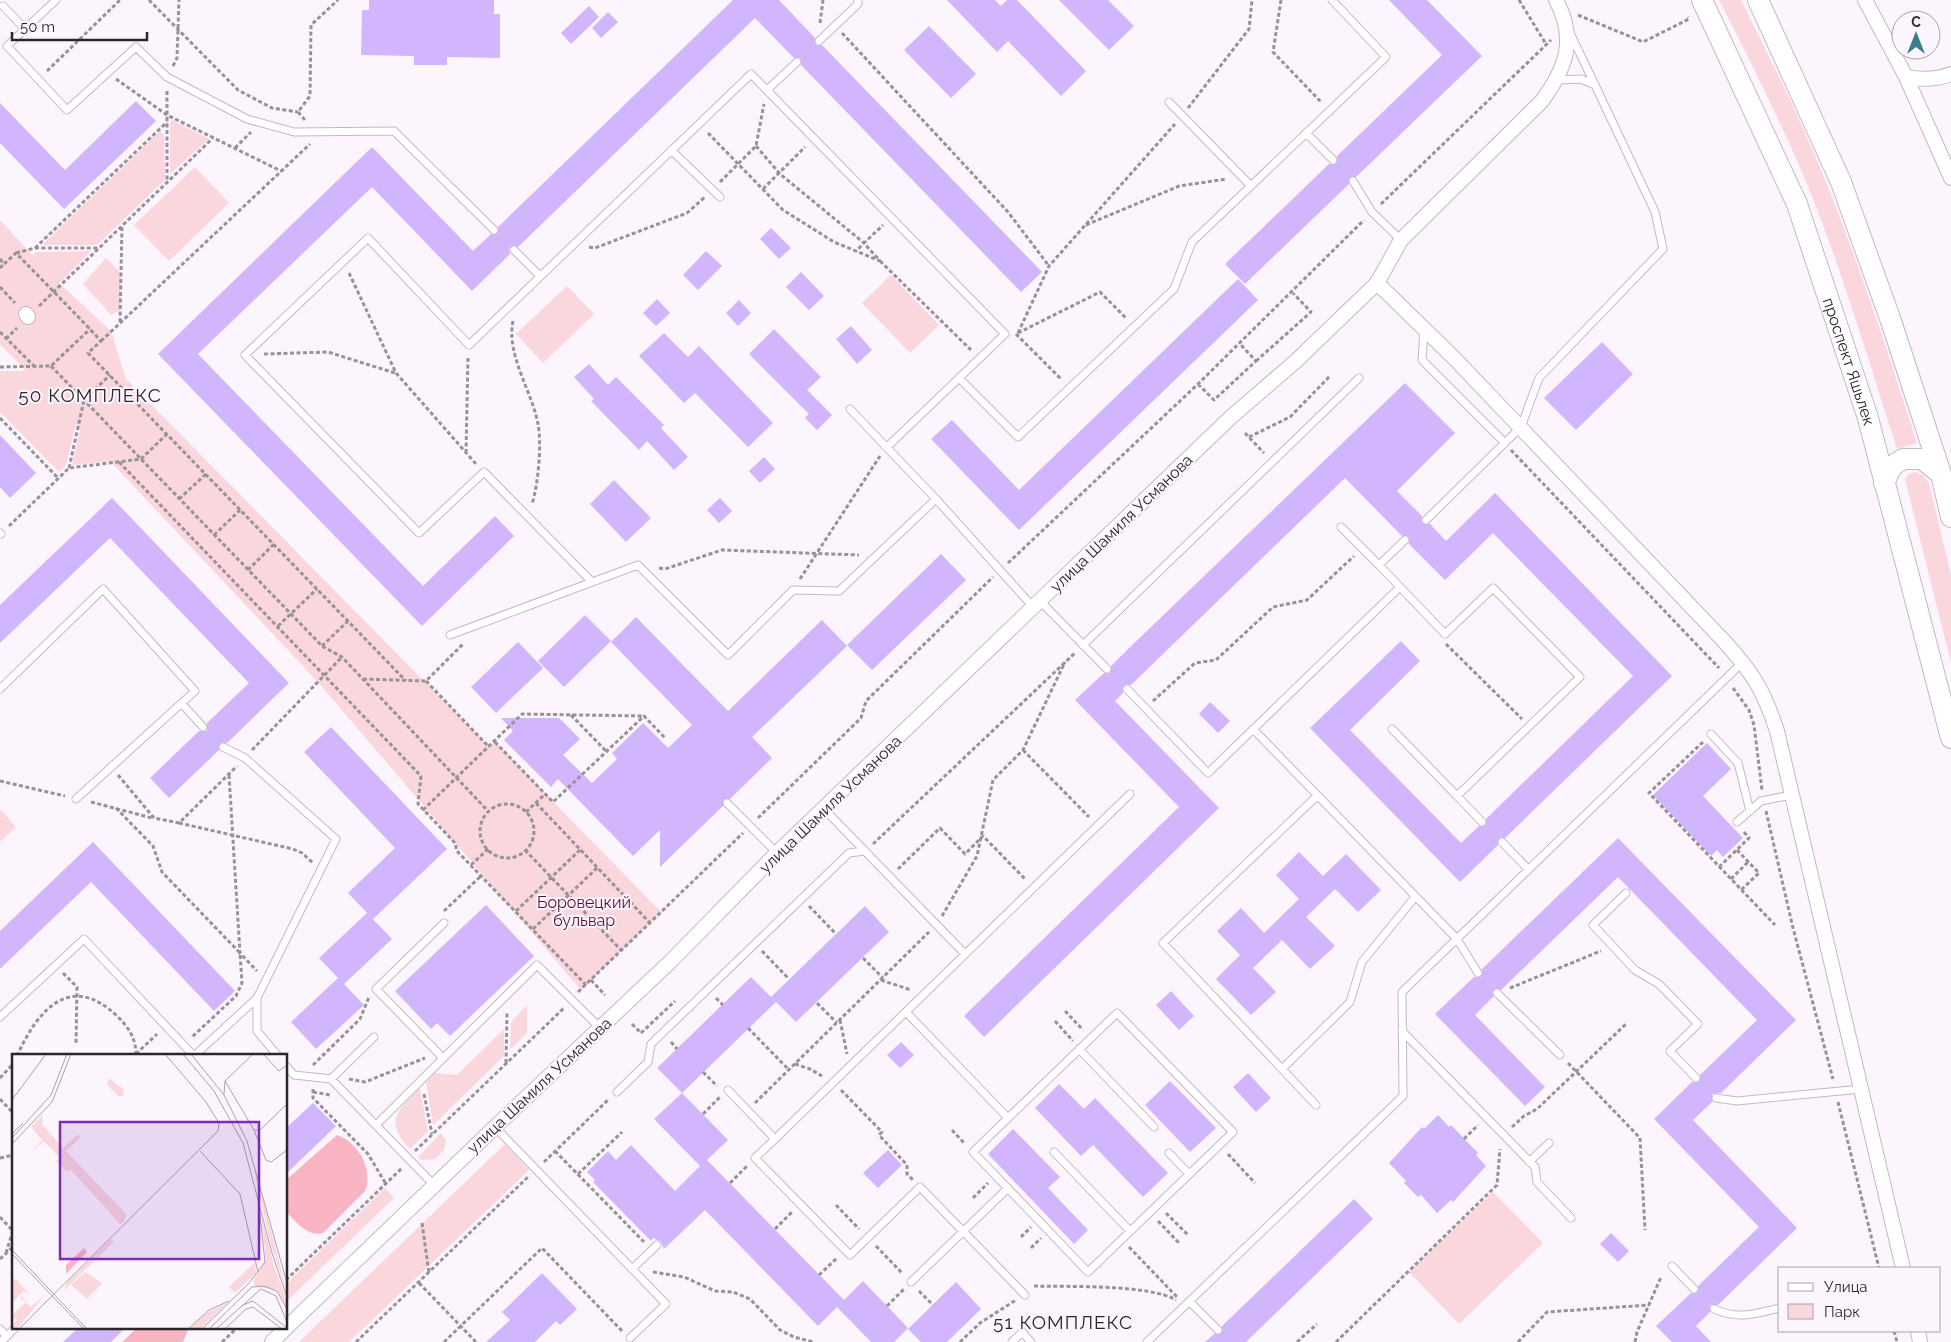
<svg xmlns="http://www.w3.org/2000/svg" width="1951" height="1342" font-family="Raleway,sans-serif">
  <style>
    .green { fill: #f9d7dd }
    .forest { fill: #f9b4c2 }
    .building { fill: #d2b6fd }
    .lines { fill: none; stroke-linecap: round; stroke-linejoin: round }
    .lane-casing { stroke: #c4b7c4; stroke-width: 9 }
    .street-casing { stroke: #c4b7c4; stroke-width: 16 }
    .secondary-casing { stroke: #c4b7c4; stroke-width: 22 }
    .path { stroke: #989198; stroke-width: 3; stroke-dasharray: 4 2.5; stroke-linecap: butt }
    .lane { stroke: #fff; stroke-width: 7 }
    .street { stroke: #fff; stroke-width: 14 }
    .secondary { stroke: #fff; stroke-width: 20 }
    .labels { text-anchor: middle; stroke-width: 4; stroke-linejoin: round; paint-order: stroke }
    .street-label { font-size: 16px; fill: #2b262b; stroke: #fdf5fe }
    .park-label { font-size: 16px; fill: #590f28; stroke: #fdf5fe }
    .quarter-label { font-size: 19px; letter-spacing: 1px; fill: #2b262b; stroke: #fdf5fe }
    .inset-road { fill: none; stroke: #a9a2aa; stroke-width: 1 }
    .view { fill: #7b2cbf; fill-opacity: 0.15; stroke: #7b2cbf; stroke-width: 2.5 }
    .inset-edge { fill: none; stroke: #2b262b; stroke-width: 2.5 }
  </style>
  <rect width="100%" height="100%" fill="#fdf5fe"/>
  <path class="green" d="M1719,0H1741C1771,60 1801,120 1826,182C1860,267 1889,355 1917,443L1897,449C1869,362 1843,274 1809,189C1782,124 1751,62 1719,0Z
    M172,120L209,139L170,174V124Z
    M160,131L164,135L165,180L97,245H42Z
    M195,167L229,203L169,261L134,225Z
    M0,220L32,255L36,252L91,251L59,283L111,331L126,379L489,747L495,742L661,912L581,990L317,681L110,461L72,465L80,429L76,424L66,465L59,472L0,412V371H26L0,344Z
    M106,258L121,273L120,310L111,315L83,284Z
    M891,275L939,325L910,353L862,303Z
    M567,286L594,314L543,363L516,334Z
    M1915,472L1923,475L1929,483L1951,575V663L1905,479L1909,474Z
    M0,809L16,827L0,842Z
    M527,1005V1033L510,1050L511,1022Z
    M504,1029V1056L433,1125L426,1082L435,1073L457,1075Z
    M420,1088L428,1131L410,1149C383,1121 398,1110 420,1088Z
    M441,1133L446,1140L444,1150L435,1159L421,1160L418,1157Z
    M505,1144L529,1170L349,1342H299Z
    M385,1188L394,1198L286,1302V1284Z
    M1493,1192L1543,1243L1459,1324L1409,1272Z"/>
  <path class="forest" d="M337,1135C358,1142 374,1170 365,1191L323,1233C307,1237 297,1222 286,1212V1180Z
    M137,1328H189L183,1342H122Z"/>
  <path class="building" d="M369,0H494V14H500V58L447,57V65H414V56L361,55L362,10H369Z
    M733,0H779L815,38L816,45H822L1042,272L1021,292L801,65L800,58H794L755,18L518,247L511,246L509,249L510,254L472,291L372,187L198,354L423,586L495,516L514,536L422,626L158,354L372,147L473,251L491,234H497L498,227Z
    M947,0H995L1001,6L1007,0H1017L1086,71L1061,96L1008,41L997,52Z
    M1059,0H1108L1134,26L1109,50Z
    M1389,0H1427L1482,56L1356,177H1350L1349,184L1245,284L1225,264L1329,164H1336L1337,156L1442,55Z
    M589,6L599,17L571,44L561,33Z
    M608,12L618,22L601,38L592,28Z
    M929,26L976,74L951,98L904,50Z
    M136,101L156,121L64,209L0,143V103L65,170Z
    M771,228L791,248L779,259L760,239Z
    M706,251L722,266L698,290L683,275Z
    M801,272L824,296L809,310L786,287Z
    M1238,279L1258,300L1019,530L931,439L952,420L1019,490Z
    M657,299L670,313L656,326L643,313Z
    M739,300L751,313L738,326L726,313Z
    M851,326L872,350L857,364L836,339Z
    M774,329L821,377L807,390L832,415L817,430L805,418L809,414L749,354Z
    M664,333L688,357L699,346L773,423L748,447L695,393L684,403L639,356Z
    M1602,342L1633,374L1576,430L1544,398Z
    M589,364L608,385L616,377L664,425L661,428L688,457L674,470L647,441L639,450L591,401L594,399L574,377Z
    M1405,383L1455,433L1397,491L1422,516V523L1430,524L1446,541L1495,493L1672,676L1505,838L1498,839V845L1460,882L1310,728L1401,641L1420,661L1350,730L1461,843L1479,826L1486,825V819L1633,676L1493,533L1445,580L1409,544L1408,536H1402L1345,478L1131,685L1123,686V693L1115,701L1219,808L984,1037L964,1016L1179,807L1075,700L1104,673H1110L1111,666L1124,653Z
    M0,435L36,473L10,498L0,487Z
    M764,457L775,469L760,483L749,471Z
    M614,480L651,518L626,542L590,504Z
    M112,498L289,683L227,743H220L219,750L169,798L150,778L199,731H207V723L249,683L110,538L0,643V605Z
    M720,498L732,511L719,523L707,510Z
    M941,554L966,580L872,670L847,645Z
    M585,615L611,641L564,687L538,661Z
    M636,617L728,711L822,620L847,646L752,737L772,758L730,799H724L723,806L660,867V830L633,856L558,779L551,787L504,740L513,731L501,718H559L580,739L563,755L592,783L617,759L612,753L643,723L668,748L692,725L611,642Z
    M518,642L543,668L496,713L471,687Z
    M1210,702L1230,721L1218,733L1199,714Z
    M331,727L447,849L373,919L348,893L395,848L304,752Z
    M1707,743L1731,769L1703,796L1743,838L1723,857L1717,850L1711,856L1653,795Z
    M1618,838L1796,1020L1721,1093L1712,1094V1102L1693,1120L1797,1228L1718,1305H1710V1312L1696,1326L1711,1342H1672L1656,1326L1691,1293L1698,1292V1286L1759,1227L1654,1119L1692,1082L1700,1081V1075L1757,1020L1618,877L1501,990L1494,989L1493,997L1475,1015L1545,1087L1525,1106L1435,1014L1474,977H1481L1482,969Z
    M93,842L235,991L214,1011L91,882L0,969V931Z
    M1299,852L1323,876L1346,854L1381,890L1358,912L1335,889L1306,917L1335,946L1310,969L1282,940L1253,968L1276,992L1251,1015L1216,979L1240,955L1217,931L1241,908L1264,933L1299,899L1276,875Z
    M486,905L534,956L450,1036L437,1023L431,1029L395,991Z
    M865,906L889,932L796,1022L771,997Z
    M367,913L392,939L344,984L364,1005L316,1049L291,1022L338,978L319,958Z
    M751,977L776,1002L682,1093L728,1140L707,1160L844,1300L863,1281L908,1328L894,1342H871L837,1307L843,1301L818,1326L705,1210L664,1249L660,1241L653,1238L651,1241L593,1182L595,1180L587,1172L608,1151L616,1160L631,1145L675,1191L700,1166L654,1119L682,1093L657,1068Z
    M1171,991L1194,1016L1179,1030L1156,1005Z
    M901,1042L914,1055L900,1068L887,1055Z
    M1248,1073L1271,1098L1256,1112L1233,1087Z
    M1170,1081L1216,1128L1190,1152L1145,1105Z
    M1059,1084L1084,1109L1095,1098L1168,1173L1143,1197L1093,1145L1081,1156L1035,1108Z
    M313,1103L336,1126L286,1174V1128Z
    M1438,1115L1449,1127L1451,1125L1478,1153L1476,1155L1486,1166L1453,1202L1451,1200L1437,1213L1421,1195L1418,1197L1404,1183L1406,1181L1389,1163L1422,1127L1424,1129Z
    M1013,1129L1060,1177L1048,1188L1088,1230L1074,1244L988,1154Z
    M888,1150L902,1165L878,1188L863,1173Z
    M1354,1199L1373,1219L1246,1342H1205L1214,1334H1221L1222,1326Z
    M1611,1233L1629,1251L1618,1262L1600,1244Z
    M542,1273L577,1309L560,1325L556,1321L535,1342H486L510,1320L502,1312Z
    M956,1282L981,1309L947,1342H921L908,1329Z
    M78,1328H125L111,1342H63Z"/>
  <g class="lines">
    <g class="lane-casing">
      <path id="lane" d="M56,0L7,46L67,110L136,47L167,77L247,119L294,132L394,131L494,230
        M3,6L25,29
        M1571,35L1595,85
        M819,41L858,4V0
        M767,90L797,62
        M1169,102L1251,186
        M1306,133L1333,160
        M671,150L720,197
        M1353,181L1372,212L1401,240
        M514,250L540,276
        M1424,329L1422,360L1505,443
        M959,378L1018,437L1174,289L1192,242L1386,57L1332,0
        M850,409L936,499
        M1426,520L1521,427L1539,378L1663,249L1655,212L1595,85L1581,79L1557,80
        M1341,527L1379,565
        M0,533L1,534
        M592,582L484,472L419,533L245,355L368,238L469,345L751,74L1005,334L887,447
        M1040,601L1107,669
        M450,635L638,565L728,655L793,590L839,591L936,499L1033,607
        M1083,645L1359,378
        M0,689L103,589L195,691L76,799
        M1127,689L1208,773L1400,587
        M182,704L203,727
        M1253,729L1457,939L1478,973
        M1392,729L1457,796L1580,677L1493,588L1445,634L1379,565L1405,540
        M1711,734L1738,763L1750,811
        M223,747L245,758L336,839L257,998V1031L278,1056
        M1457,796L1482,822
        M727,803L777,853
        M824,809L965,954
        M1737,822L1761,801L1791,795
        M1502,842L1528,869
        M1626,893L1593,925L1635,970L1659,984L1698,1024L1670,1051L1696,1078
        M1497,993L1560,1055
        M906,1012L1008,1118L973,1152L1088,1272L1233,1132L1117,1013L1008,1118
        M0,1017L84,939L194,1056L257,998
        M1402,1031L1535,1167L1537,1182L1571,1218
        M1079,1049L1154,1127
        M443,1058L376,989L444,923
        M286,1066L294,1075L331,1079L434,1185
        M1282,1069L1350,1002L1362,962L1415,897
        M331,1079L374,1037
        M728,1090L775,1139L755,1158L850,1255L920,1187L1025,1295
        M617,1092L648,1062L651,1044L849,853L865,851
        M1716,1098L1737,1101L1861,1089
        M1316,1105L1163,943L1317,796
        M377,1124L537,965L600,1028
        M495,1127L666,1304L630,1338
        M775,1139L1130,794
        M1054,1152L1130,1231
        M1169,1153L1189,1174
        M1529,1162L1549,1143
        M1672,1266L1694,1289
        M632,1269L657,1245
        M911,1282L1008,1188
        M1190,1302L1218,1330
        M1714,1309C1738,1320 1755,1314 1780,1308
        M0,1329L7,1336
        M1,1342L15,1328
        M1012,1342L1022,1332L1031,1342
        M1147,1342L1403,1096L1402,992L1743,662"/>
    </g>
    <g class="street-casing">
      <path id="street" d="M1865,0L1906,77L1951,178
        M1906,77C1922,80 1936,80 1951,74
        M1377,283L1454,358L1722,639C1752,672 1763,688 1777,731L1903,1268
        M26,314L28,317
        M286,1328L495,1127L671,961L777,853L1231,417L1296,361L1377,283L1401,240L1542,101C1566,68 1577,39 1556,0
        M1918,1331L1920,1342
        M272,1342L286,1328"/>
    </g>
    <g class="secondary-casing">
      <g id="secondary">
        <path id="s1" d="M1702,0L1797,204L1868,418L1951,738"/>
        <path d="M1758,0L1841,182L1891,321L1941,474L1951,517"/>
        <path d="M1884,483L1892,466L1903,459H1922L1941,474"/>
      </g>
    </g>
    <path class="path" d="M149,0L238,90L272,108L298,112
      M1281,0L1273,52L1322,103
      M1519,0L1546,44
      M1578,15L1643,42L1689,19L1688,17
      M820,23L823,0
      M842,33L1008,212L1049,266
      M173,66L177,58L179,0
      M47,71L120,0
      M116,79L167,115L281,171
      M167,91V181
      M1188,108L1249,29L1252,0
      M305,120L298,112L310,96L311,25L338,0
      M708,133L783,210L834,242L880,261L864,243L883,225
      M756,146L780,174L864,243L856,251
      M235,148L251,132
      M720,182L756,146L764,104
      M763,189L805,147
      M1381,204L1551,40
      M1086,225L1179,186L1227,179
      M589,247L595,248L687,213L705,197
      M35,248L167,122
      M16,253L35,248H98
      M0,259L4,264L16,253L90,329L101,341L88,353L406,681
      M880,261L971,350
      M0,268L4,264
      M349,273L396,373L476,464
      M0,287L15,303
      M39,306L213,138
      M513,321C506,355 532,391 538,424C542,443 538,486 532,504
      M120,322L122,225
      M0,332L35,367
      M1018,333L1049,266L1175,124
      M1018,333L1100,292L1126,318
      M1016,334L1062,380
      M6,339L17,328
      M101,341L310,144
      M264,354L328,352L395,373
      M1256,361L1311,312L1293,293
      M51,366L322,646L342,657L488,811
      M0,367L51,366L90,329
      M1198,384L1214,400L1256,361L1240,344
      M0,418L58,478
      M1245,433L1264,453
      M1249,437L1290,417L1330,376
      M1511,450L1719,668
      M466,453L468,356
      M119,462L421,776L418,804L456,844V850L586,985
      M69,468L84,400L110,375
      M179,499L206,474
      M9,526L69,468L141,459L167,434
      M214,535L240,510
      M1008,563L1198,384L1364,220
      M659,568L665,569L722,550L859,555
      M248,570L274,544
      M800,579L880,456
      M278,626L317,589
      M1446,644L1522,719
      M322,646L348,621
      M363,679L426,681L464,643
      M426,681L489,747
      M1733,688L1749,710L1754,725L1762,790
      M1153,701L1195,663L1216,660L1273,607L1307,600L1354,556
      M571,715L606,751
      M495,742L553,802L644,716L666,739
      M1703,742L1649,793L1775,925
      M252,750L342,657
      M1023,750L1089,817
      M118,775L154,818L179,823L237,766
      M229,775L240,953L257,971
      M0,781L65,796
      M91,802L152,818
      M536,803L650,923
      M480 831a27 27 0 1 1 54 0a27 27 0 1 1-54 0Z
      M116,808L153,846L162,872L240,953L242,983L236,996L192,1037
      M423,810L522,714L644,716
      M1766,811L1793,928L1833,1079
      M526,812L545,794
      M758,818L861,718L866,701L993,577
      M179,823L293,849L302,853L313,863
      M873,844L1076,652
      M525,850L621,950
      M1737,850L1759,873L1741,890
      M471,865L488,849
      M1719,867L1749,838L1743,831
      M898,869L940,828L965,854L983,836L1026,880
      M1731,879L1749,861
      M809,906L836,934
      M444,911L481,876
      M516,911L580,850
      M942,916L977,856L993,780L1023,750L1065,662
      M533,929L597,868
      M762,951L789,979
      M863,958L883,978
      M63,973L77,987L76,1045
      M591,980L605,995
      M881,980L911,990
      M1510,988L1601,951
      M578,992L743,833
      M716,998L723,1005
      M817,1003L837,1023
      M1065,1011L1083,1030
      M840,1020L847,1054
      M1055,1021L1073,1041
      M632,1024L641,1033
      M748,1028L789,1070
      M641,1033L675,1001
      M671,1042L677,1049
      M136,1054L157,1034
      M17,1056C37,1011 70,971 117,1016C129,1028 136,1038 136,1056
      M506,1063L507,1011
      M1568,1063L1640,1138L1645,1230
      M795,1064L810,1069L822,1076
      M313,1065L360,1019L369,997
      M703,1072L717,1086
      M0,1078L14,1063
      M349,1079L365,1082L425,1058
      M313,1089V1098L368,1154L386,1184
      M841,1090L882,1132L879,1135L907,1165V1174L913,1180
      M313,1092L330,1095
      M424,1094L432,1134
      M0,1099L14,1114
      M1838,1102L1879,1268
      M755,1103L929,932
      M703,1114L720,1097
      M1512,1127L1524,1116L1537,1109L1626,1024
      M952,1130L965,1144
      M1464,1139L1478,1125
      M415,1151L564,1008
      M555,1151L644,1242
      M1228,1154L1255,1183
      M0,1158L14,1155
      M544,1162L609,1099
      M578,1174L622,1132
      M730,1183L747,1166
      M973,1198L988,1183
      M836,1205L859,1229
      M1166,1213L1189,1236
      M0,1217L13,1231
      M1158,1221L1180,1244
      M422,1223L429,1273
      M775,1229L792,1212
      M1021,1237L1031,1227
      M876,1246L903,1274
      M1129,1247L1178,1298
      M1031,1248L1041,1238
      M6,1253L14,1227
      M0,1259L14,1246
      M653,1272L684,1277L715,1291L733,1292L750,1299L780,1330L794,1337L813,1342
      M819,1275L837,1258
      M286,1280L402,1168
      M419,1283L476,1342
      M1034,1286C1067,1287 1149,1284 1176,1300
      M919,1291L933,1305
      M887,1306L904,1289
      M1894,1331L1897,1342
      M222,1342L237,1328
      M356,1342L529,1176
      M444,1342L542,1248L622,1331
      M960,1342L980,1323L1016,1300
      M1297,1342L1317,1324
      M1336,1342L1497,1185L1500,1149
      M1518,1342L1547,1312L1649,1305
      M1635,1342L1637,1332L1661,1277"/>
    <use href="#lane" class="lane"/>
    <use href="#street" class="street"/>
    <use href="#secondary" class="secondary"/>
  </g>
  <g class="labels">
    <g class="street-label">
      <text dy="6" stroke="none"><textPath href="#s1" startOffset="391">проспект Яшьлек</textPath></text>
      <text transform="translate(1121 523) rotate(-44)" y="6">улица Шамиля Усманова</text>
      <text transform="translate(830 804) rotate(-44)" y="6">улица Шамиля Усманова</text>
      <text transform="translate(539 1085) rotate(-43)" y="6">улица Шамиля Усманова</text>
    </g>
    <g class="park-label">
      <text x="584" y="908">Боровецкий<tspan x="584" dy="18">бульвар</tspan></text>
    </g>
    <g class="quarter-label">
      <text x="90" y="402">50 КОМПЛЕКС</text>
      <text x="1063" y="1329">51 КОМПЛЕКС</text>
    </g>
  </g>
  <g transform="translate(12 1054)">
    <rect width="275" height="275" fill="#fdf5fe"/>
    <path d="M97,24L112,36L111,42H106L95,30ZM31,61L30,70L51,94L65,81L69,83L54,97L115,161L109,171L59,116L54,117L43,106H50L32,87L19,98L30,86L19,73ZM242,117L244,118L275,239L259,191ZM248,155L262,212L275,247V254L264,233V236L243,232L241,227L254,205ZM99,185L102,188L51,237L56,227ZM243,208L244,219L223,239L217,233ZM73,218L90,229L75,245L59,231ZM4,225L18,241L12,237L0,249V227ZM10,242L18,253L31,243L5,275H0L5,262L0,268V261L14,248L8,244ZM215,249L188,275H177L194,259Z" fill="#f9d7dd"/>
    <path d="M72,194L75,198L54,220V211Z" fill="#f9b4c2"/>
    <path class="inset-road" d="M171,0L202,37L231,89L260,199L275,243M179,0L212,41L235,87L275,229M251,0L267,17L275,11M213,27L242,76L254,106L259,108L275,96M212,40L213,27L241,0M0,46L34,0M242,76H248L275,50M0,80L11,69M0,84L39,41L55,0M0,90L40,48L59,0M188,97L228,140L246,218M0,196L75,275M0,200L72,275M240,233L252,232L265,237L275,255M231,251L241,247L275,274M7,275L206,77L207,69L194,48L153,0M176,275L197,256L217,247M190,275L237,229L253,208L247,152M197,275L240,233M204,275L249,235L264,242L275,268M213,275L234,255L241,253L270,275"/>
    <path class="view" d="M48,68H247V205H48Z"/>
    <rect width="275" height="275" class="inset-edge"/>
  </g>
  <rect x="1778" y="1267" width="162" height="65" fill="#fdf5fe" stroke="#a9a2aa"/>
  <rect x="1788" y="1283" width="25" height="8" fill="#ffffff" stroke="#a9a2aa"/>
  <text x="1824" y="1292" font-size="15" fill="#2b262b">Улица</text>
  <rect x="1788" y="1304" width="25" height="15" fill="#f9d7dd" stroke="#a9a2aa"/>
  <text x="1824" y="1317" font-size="15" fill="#2b262b">Парк</text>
  <g transform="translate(1916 35)"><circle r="24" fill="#fdf5fe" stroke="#a9a2aa"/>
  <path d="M0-4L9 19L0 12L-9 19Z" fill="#3b7c8f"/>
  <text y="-8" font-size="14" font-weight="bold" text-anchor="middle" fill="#2b262b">С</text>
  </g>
  <path d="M12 32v8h135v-8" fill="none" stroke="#2b262b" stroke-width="2.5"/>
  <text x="20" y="32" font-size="15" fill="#2b262b" stroke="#fdf5fe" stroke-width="4" paint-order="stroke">50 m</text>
</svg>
